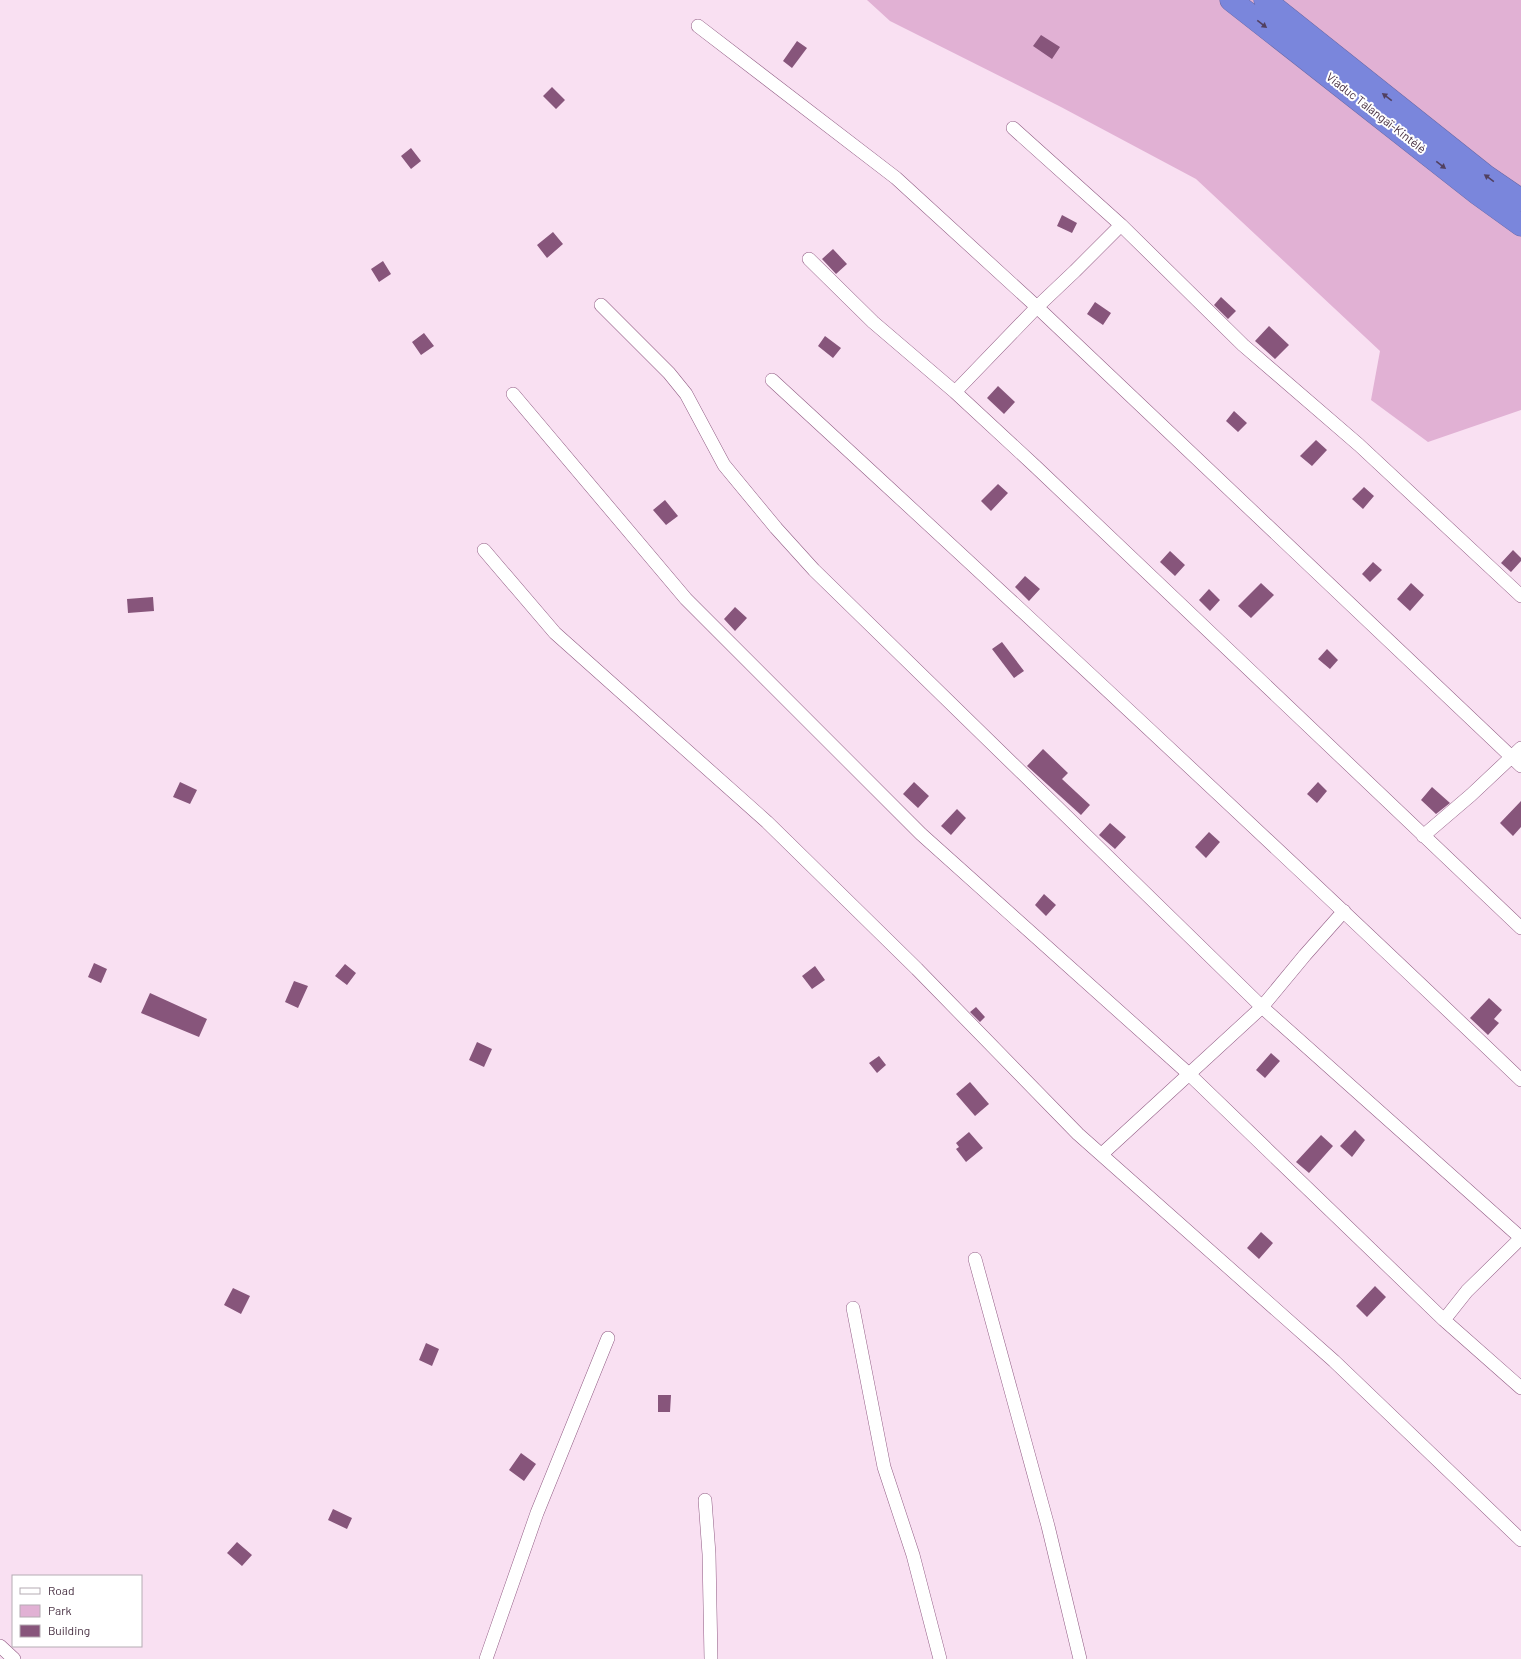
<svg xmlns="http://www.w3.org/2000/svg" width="1521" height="1659" font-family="Barlow,sans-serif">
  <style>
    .green { fill: #e1b1d4 }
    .building { fill: #87557b }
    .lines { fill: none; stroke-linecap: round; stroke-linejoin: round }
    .street-casing { stroke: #915c84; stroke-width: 14 }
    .highway-casing { stroke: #6868a6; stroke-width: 23 }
    .street { stroke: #fff; stroke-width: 13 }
    .highway { stroke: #7a86dc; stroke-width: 22 }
    .oneway { fill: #514060 }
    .labels { text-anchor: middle; stroke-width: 4; stroke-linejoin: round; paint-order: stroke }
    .street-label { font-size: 12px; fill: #472f41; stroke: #fff }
  </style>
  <rect width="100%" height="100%" fill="#f9e0f2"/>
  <path class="green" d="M867,0H1521V410L1428,442L1371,400L1380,351L1196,179L1061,107L890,21Z"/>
  <path class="building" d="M1041,35L1060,47L1052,59L1033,46Z
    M797,41L807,48L792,68L783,61Z
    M552,87L565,100L556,109L543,96Z
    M411,148L421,161L411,169L401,156Z
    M1062,215L1077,223L1072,233L1057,226Z
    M553,232L563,244L547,258L537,245Z
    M833,249L847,264L836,274L822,259Z
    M383,261L391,274L379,282L371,269Z
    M1221,297L1236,311L1228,319L1214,305Z
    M1095,302L1111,313L1103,325L1087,314Z
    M1269,326L1289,345L1275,359L1255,341Z
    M424,333L434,346L421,355L412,342Z
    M825,336L841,348L833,358L818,346Z
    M998,386L1015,402L1004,414L987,398Z
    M1234,411L1247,423L1238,432L1226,421Z
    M1316,440L1327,450L1312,466L1300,456Z
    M998,484L1008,493L991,511L981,501Z
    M1364,487L1374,496L1363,509L1352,499Z
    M665,500L678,516L666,525L653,510Z
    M1513,550L1521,558V561L1511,572L1501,563Z
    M1170,551L1185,565L1175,576L1160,562Z
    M1373,562L1382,570L1370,582L1362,574Z
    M1025,576L1040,589L1029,601L1015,587Z
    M1261,583L1274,595L1251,618L1238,606Z
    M1411,583L1424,595L1410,611L1397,599Z
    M1209,589L1220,600L1210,611L1199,600Z
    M153,597L154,611L128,613L127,599Z
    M735,607L747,618L735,631L724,619Z
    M1002,642L1024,671L1014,678L992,649Z
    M1327,649L1338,660L1330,669L1318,659Z
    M1043,749L1068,773L1062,779L1090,805L1081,815L1027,766Z
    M180,782L197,790L190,804L173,797Z
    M914,782L929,796L918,808L903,794Z
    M1318,782L1327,791L1317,803L1307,794Z
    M1432,787L1450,803L1436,814L1421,800Z
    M1521,801V827L1513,836L1500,823Z
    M957,809L966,818L951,835L941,826Z
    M1110,823L1126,837L1115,849L1099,835Z
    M1209,832L1220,842L1206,858L1195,847Z
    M1044,894L1056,905L1046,916L1035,905Z
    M94,963L107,969L101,983L88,977Z
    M345,964L356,973L347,985L335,976Z
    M815,966L825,980L812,989L802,976Z
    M294,981L308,986L298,1008L285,1002Z
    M150,993L207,1019L199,1037L141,1013Z
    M1489,998L1502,1010L1494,1019L1499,1023L1488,1035L1470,1018Z
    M976,1007L985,1017L980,1022L970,1012Z
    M477,1042L492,1049L484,1067L469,1060Z
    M1271,1053L1280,1061L1265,1078L1256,1070Z
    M879,1056L886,1065L877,1073L869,1063Z
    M970,1082L989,1104L975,1116L956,1094Z
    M1355,1130L1365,1140L1352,1157L1340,1146Z
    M969,1132L983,1148L966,1162L956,1149L959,1147L956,1143Z
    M1321,1135L1333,1146L1309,1173L1296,1162Z
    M1261,1232L1273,1243L1259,1259L1247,1248Z
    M1375,1286L1386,1297L1367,1317L1356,1306Z
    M233,1288L250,1296L241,1314L224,1305Z
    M426,1343L439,1349L432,1366L419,1360Z
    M658,1395H671L670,1412H658Z
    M521,1453L536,1464L524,1481L509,1470Z
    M333,1509L352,1518L347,1529L328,1520Z
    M237,1542L252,1555L242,1566L227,1553Z"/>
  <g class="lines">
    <g class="street-casing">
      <path id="street" d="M698,26L896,178L1037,307L1521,766
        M1013,128L1121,225L1243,345L1359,445L1521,596
        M809,259L873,322L955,392L1036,467L1521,928
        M601,305L669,373L686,394L724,465L776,528L814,570L1262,1007L1521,1238
        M772,380C1024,612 1274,844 1521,1080
        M955,392L1037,307L1075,271L1121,225
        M513,394L686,599L921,834L1190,1075L1444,1320L1521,1388
        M484,550L555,633L767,822L917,969L1078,1134L1334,1361L1521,1540
        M1423,836L1471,795L1521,748
        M1102,1154L1262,1007L1305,955L1344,911
        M975,1259L1048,1526L1080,1659
        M853,1308L884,1467L913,1555L940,1659
        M1444,1320L1467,1291L1521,1238
        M705,1500L709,1554L711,1659
        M0,1646L14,1659
        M486,1659L537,1513L608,1338"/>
    </g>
    <g class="highway-casing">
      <path id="highway" d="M1231,0L1478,194L1521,225
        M1265,0L1486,176L1521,200"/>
    </g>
    <use href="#street" class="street"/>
    <use href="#highway" class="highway"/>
  </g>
  <defs><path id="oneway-solid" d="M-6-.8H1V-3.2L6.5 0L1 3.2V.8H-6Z"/></defs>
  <g class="oneway">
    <use href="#oneway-solid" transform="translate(1262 24) rotate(38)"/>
    <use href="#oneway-solid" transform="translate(1387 97) rotate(-143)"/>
    <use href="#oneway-solid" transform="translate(1441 165) rotate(38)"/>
    <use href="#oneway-solid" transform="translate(1489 178) rotate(-144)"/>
  </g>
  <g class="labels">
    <g class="street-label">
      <text transform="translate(1376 113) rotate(38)" y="4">Viaduc Talangaï-Kintélé</text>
    </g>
  </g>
  <rect x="12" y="1575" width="130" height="72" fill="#ffffff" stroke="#b5acb3"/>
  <rect x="20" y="1588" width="20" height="6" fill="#ffffff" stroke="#b5acb3"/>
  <text x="48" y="1595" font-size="12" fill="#472f41">Road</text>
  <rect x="20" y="1605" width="20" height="12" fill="#e1b1d4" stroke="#b5acb3"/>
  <text x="48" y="1615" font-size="12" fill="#472f41">Park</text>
  <rect x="20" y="1625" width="20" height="12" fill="#87557b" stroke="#b5acb3"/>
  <text x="48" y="1635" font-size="12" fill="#472f41">Building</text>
</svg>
